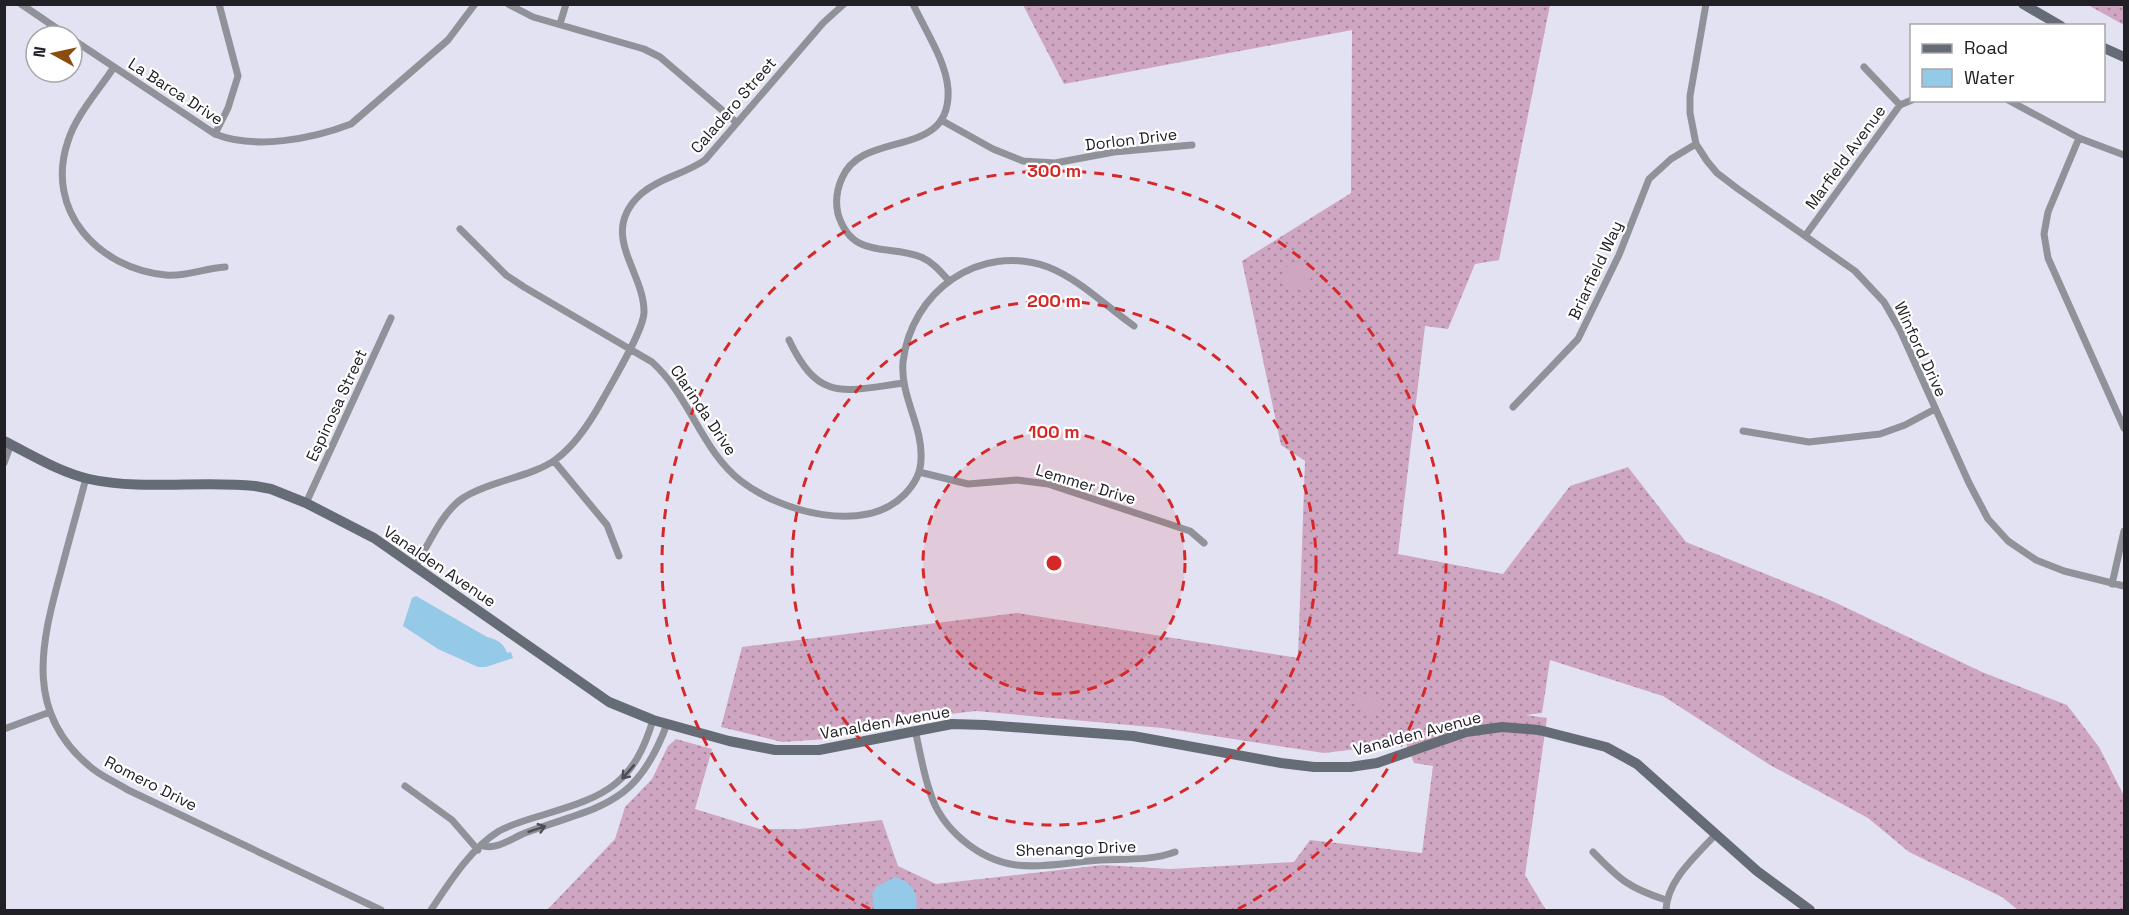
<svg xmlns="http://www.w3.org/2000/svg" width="2129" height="915" font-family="'Space Grotesk',sans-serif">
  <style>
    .grass { fill: url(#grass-dots) }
    .pitch { fill: #cfa6c1 }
    .water { fill: #94c9e8 }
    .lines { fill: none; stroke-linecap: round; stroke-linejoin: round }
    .street { stroke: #8f9399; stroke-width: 7 }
    .secondary { stroke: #666c75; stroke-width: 10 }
    .oneway { stroke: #4c4e54 }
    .ring { fill: none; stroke: #d62828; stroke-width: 3; stroke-dasharray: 10 8 }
    .labels { text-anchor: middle; stroke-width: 4.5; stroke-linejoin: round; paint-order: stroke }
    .street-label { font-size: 16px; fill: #202026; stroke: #fff }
    .centre { fill: #d62828; stroke: #fff; stroke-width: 3 }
    .ring-label { font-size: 18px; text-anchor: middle; font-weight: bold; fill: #d62828; stroke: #fff; stroke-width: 4.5; stroke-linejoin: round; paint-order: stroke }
  </style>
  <defs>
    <pattern id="grass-dots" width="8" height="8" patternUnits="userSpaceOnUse" patternTransform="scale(1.5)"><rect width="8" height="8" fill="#cfa6c1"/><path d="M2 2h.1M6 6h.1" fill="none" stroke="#a8879d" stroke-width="1.8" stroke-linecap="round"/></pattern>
  </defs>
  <rect width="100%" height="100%" fill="#e3e2f3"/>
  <path class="grass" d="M1023,5H1550L1499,260L1475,264L1448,329L1425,326L1398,554L1503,574L1570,486L1628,467L1686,542L1830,600L1982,672L2067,705L2099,747L2124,796V910H2018L2002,897L1909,852L1868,818L1770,765L1663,696L1550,660L1542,713L1526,715L1547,718L1525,875L1546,910H547L615,839L625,807L652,779L668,746L676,739L712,749L695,809L760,829H800L882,820L898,866L936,884L1103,865L1170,869L1294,862L1310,840L1422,853L1433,766L1414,763L1406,743L1324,753L1162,728L976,711L915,718L828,739L782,742L721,727L742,647L1017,613L1298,658L1305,461L1281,445L1242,261L1351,193L1352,30L1064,84Z
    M2088,5H2124V25Z"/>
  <path class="pitch" d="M1283 276a14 14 0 1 1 28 0a14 14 0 1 1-28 0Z
    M1361,695L1381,701L1380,710L1370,713L1362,712L1353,701Z"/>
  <path class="water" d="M416,596L487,637C496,639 504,643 507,653L511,652L513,658L486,667H478L438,649L403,626L412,598Z
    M895,877C912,882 919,893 916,910H874L872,894L876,887Z"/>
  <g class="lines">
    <path class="street" d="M21,4L68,36
      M508,4L533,17L644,49L660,57L736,122
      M913,4C925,30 946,61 948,89C952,161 863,128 842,178C837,189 835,201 838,214C852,260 889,244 921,257C933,262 941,272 949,281
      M1706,4L1690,96V113L1696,144L1707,161L1717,173L1738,189L1855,271L1884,302L1900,330L1969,483L1988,519L2008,541L2036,560L2064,571L2124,586
      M560,24L566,4
      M72,39L215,134C255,150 312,139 351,124L448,40L475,4
      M114,67C99,90 76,115 68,141C44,211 99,269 166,275C186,277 205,268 225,267
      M1864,67L1900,105
      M2008,100L2079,138L2124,155
      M941,120L993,149L1023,161L1055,163L1114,152L1192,145
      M215,134L228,108L238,76L219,4
      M2079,138L2048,212L2044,234L2048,258L2124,428
      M460,229L506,275L524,287L652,362C689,395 702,451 741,481C781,512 865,535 904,495C913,486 921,473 921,459C923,426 900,396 903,362C911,292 979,242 1048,267C1079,279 1107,307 1134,326
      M1805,236L1900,105L1912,100
      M789,340C819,403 844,391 904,383
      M1513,407L1578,339L1619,255L1649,179L1671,159L1696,144
      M1743,431L1809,442L1880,434L1905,425L1935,409
      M554,461L607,525L619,556
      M4,463L11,444
      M919,472L968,484L1017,480L1048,484L1190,531L1204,543
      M86,478C78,509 69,540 61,571C41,644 23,714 93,769C103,777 117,783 128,790L381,910
      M306,503L391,318
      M416,565C429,544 442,512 463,498C489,481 531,477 555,460C576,445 591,421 603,399C613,381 643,331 644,313C645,271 597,234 641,194C659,178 685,174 705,160L823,23L844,4
      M2112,584L2124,531
      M4,729L50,712
      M915,730C920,751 923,772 930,792C941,829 979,860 1016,865C1040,868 1066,863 1089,861C1119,858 1147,862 1175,852
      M405,786L452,820L478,850
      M483,846C497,850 512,838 525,833C600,805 636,808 667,724
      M1593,852C1620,880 1629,888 1666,900
      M431,910C449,883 471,848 499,831C514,823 530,819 546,814C607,796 634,783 653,720
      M1666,910C1667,880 1697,855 1716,834"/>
    <path class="secondary" d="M2023,4L2061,26
      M2104,48L2124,57
      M4,441C32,455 59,472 89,479C143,491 200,480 255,486L271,489L306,503L374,538L609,702L653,720L729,741L775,750H819L952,724L985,725L1133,736L1281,763L1314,767H1350L1377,763L1466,732L1502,727L1539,730L1606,747L1637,764L1757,871L1810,910"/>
  </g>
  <defs><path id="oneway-shaft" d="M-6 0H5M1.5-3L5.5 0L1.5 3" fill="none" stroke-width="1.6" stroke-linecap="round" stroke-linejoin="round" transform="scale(1.5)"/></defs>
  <g class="oneway">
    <use href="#oneway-shaft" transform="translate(628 772) rotate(131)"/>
    <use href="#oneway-shaft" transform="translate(537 829) rotate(-18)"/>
  </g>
  <circle cx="1054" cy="563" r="131" fill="#d62828" fill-opacity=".12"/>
  <g class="ring">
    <circle cx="1054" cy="563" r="131"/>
    <circle cx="1054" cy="563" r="262"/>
    <path d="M870 909A392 392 0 1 1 1238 909"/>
  </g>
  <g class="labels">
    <g class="street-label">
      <text transform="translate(176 91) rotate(33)" y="6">La Barca Drive</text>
      <text transform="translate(733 105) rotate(-49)" y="6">Caladero Street</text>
      <text transform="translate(1131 139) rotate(-7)" y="6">Dorlon Drive</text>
      <text transform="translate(1845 157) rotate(-54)" y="6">Marfield Avenue</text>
      <text transform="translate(1595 270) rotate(-65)" y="6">Briarfield Way</text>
      <text transform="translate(1921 349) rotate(65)" y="6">Winford Drive</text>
      <text transform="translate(336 405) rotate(-65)" y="6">Espinosa Street</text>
      <text transform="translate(704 410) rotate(56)" y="6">Clarinda Drive</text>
      <text transform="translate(1086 484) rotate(17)" y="6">Lemmer Drive</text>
      <text transform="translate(440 566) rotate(34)" y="6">Vanalden Avenue</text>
      <text transform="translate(885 722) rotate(-10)" y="6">Vanalden Avenue</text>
      <text transform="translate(1417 733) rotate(-15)" y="6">Vanalden Avenue</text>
      <text transform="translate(151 783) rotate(27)" y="6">Romero Drive</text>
      <text transform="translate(1076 848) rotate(-2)" y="6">Shenango Drive</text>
    </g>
  </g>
  <circle cx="1054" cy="563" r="9" class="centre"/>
  <g class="ring-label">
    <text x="1054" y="177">300 m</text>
    <text x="1054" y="307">200 m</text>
    <text x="1054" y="438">100 m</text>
  </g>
  <rect width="2129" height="915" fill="none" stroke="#202026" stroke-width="12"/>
  <rect x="1910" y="24" width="195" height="78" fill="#ffffff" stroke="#a6a6a8" stroke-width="1.5"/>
  <rect x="1922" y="44" width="30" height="9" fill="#666c75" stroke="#a6a6a8" stroke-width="1.5"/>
  <text x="1964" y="54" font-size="18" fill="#202026">Road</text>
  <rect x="1922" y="69" width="30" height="18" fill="#94c9e8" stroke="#a6a6a8" stroke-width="1.5"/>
  <text x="1964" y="84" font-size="18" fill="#202026">Water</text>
  <g transform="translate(54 54) rotate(278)"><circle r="28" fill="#ffffff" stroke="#a6a6a8" stroke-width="1.5"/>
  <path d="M0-4.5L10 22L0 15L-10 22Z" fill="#8a4c0f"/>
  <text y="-9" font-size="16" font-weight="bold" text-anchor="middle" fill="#202026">N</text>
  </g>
</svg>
